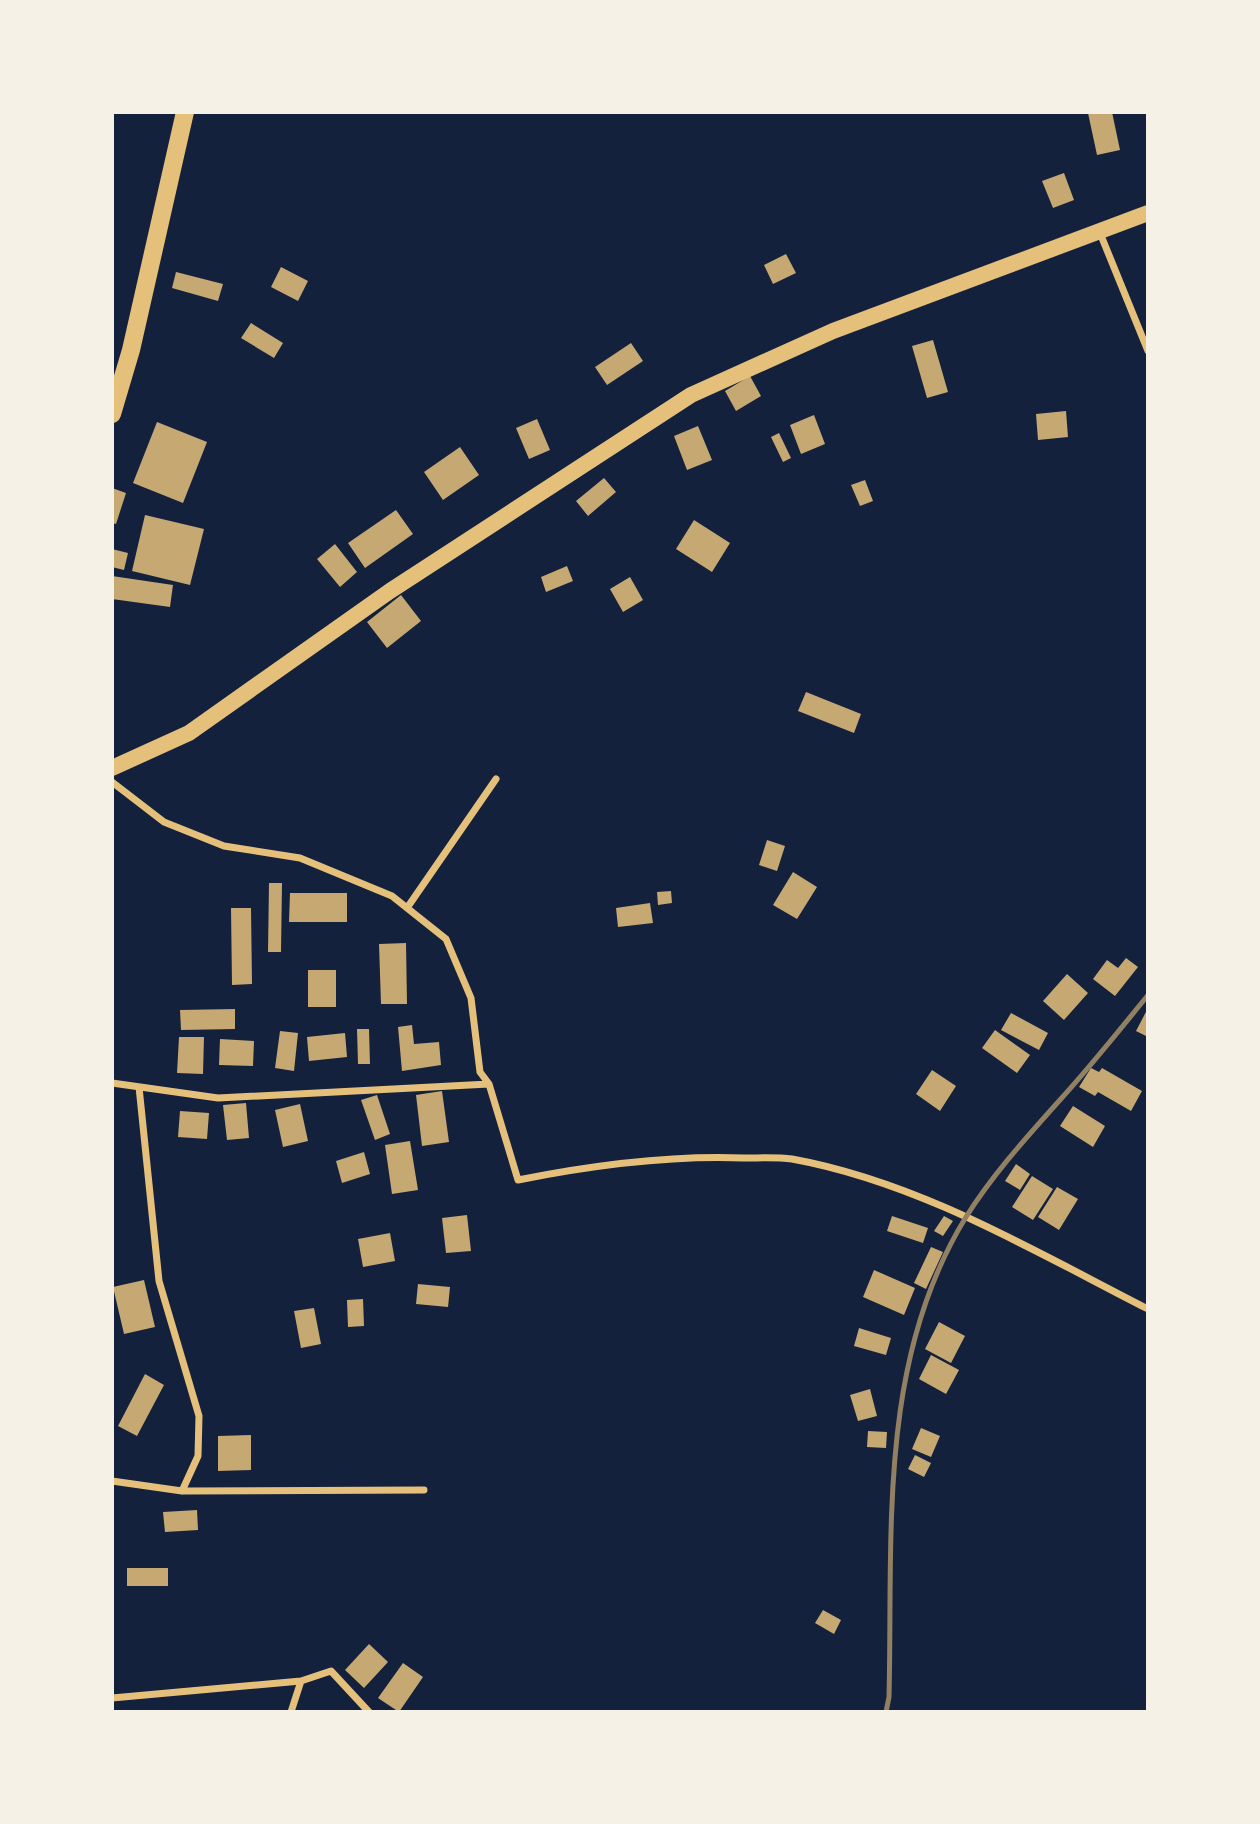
<svg xmlns="http://www.w3.org/2000/svg" width="1260" height="1824" font-family="'Fira Sans Condensed',sans-serif">
  <style>
    .building { fill: #c6a872 }
    .lines { fill: none; stroke-linecap: round; stroke-linejoin: round }
    .minor { stroke: #e5c07b; stroke-width: 7 }
    .primary { stroke: #e5c07b; stroke-width: 16 }
    .trunk { stroke: #e5c07b; stroke-width: 18 }
    .rail { stroke: #918062; stroke-width: 5 }
  </style>
  <rect width="100%" height="100%" fill="#14213d"/>
  <path class="building" d="M1112,112L1120,150L1097,155L1088,113Z
    M1064,173L1074,200L1053,208L1042,181Z
    M786,254L796,273L773,284L764,265Z
    M281,267L308,281L298,301L271,287Z
    M176,272L223,284L218,301L172,288Z
    M251,323L283,343L274,358L241,338Z
    M933,340L948,392L927,398L912,346Z
    M631,343L643,361L607,385L595,367Z
    M750,376L761,396L736,411L725,391Z
    M1066,411L1068,437L1038,440L1036,414Z
    M814,415L825,444L801,454L790,425Z
    M537,419L550,450L529,459L516,428Z
    M157,422L207,442L183,503L133,483Z
    M698,426L712,460L687,470L674,436Z
    M779,433L791,458L783,462L771,437Z
    M460,447L479,475L443,500L424,472Z
    M604,478L616,492L588,516L576,501Z
    M865,480L873,501L860,506L851,485Z
    M112,488L126,493L116,524L112,523Z
    M396,510L413,534L365,568L348,543Z
    M145,515L204,529L190,585L132,571Z
    M694,520L730,543L712,572L676,549Z
    M335,544L357,572L340,587L317,559Z
    M112,549L128,553L124,570L112,567Z
    M567,566L573,581L546,592L541,577Z
    M112,576L173,585L170,607L112,599Z
    M630,577L643,600L623,612L610,589Z
    M401,595L421,621L387,648L367,622Z
    M806,692L861,714L854,733L798,711Z
    M767,840L785,846L777,871L759,865Z
    M793,872L817,887L797,919L773,905Z
    M269,883H282L281,952H268Z
    M671,891L672,903L658,905L657,892Z
    M290,893H347V922H289Z
    M650,903L653,923L618,927L616,908Z
    M231,908H251L252,984L232,985Z
    M406,943L407,1004H381L379,944Z
    M1126,958L1138,967L1115,996L1093,979L1107,960L1118,968Z
    M308,970H336V1007H308Z
    M1067,974L1088,993L1064,1020L1043,1001Z
    M1148,1008V1037L1136,1031Z
    M235,1009V1029L181,1030L180,1010Z
    M1011,1013L1048,1033L1039,1050L1001,1030Z
    M412,1025L414,1044L439,1042L441,1065L402,1071L398,1027Z
    M357,1029H369L370,1064H358Z
    M995,1030L1030,1055L1017,1073L982,1048Z
    M280,1031L298,1033L294,1071L275,1068Z
    M345,1033L347,1057L309,1061L307,1037Z
    M179,1037H204L203,1074L177,1073Z
    M220,1039L254,1041L253,1066L219,1065Z
    M1091,1068L1099,1072L1102,1068L1142,1091L1131,1111L1098,1092L1095,1096L1079,1087Z
    M932,1070L956,1086L940,1111L916,1094Z
    M442,1091L449,1142L422,1146L416,1095Z
    M377,1095L390,1134L375,1140L361,1100Z
    M246,1103L249,1138L227,1140L223,1105Z
    M300,1104L308,1141L283,1147L275,1110Z
    M1073,1106L1105,1126L1093,1147L1060,1126Z
    M180,1111L209,1113L207,1139L178,1137Z
    M410,1141L418,1190L392,1194L385,1145Z
    M364,1152L370,1174L342,1183L336,1161Z
    M1016,1164L1030,1174L1020,1190L1005,1181Z
    M1032,1176L1053,1189L1033,1220L1012,1207Z
    M1057,1187L1078,1199L1059,1230L1038,1217Z
    M467,1215L471,1251L446,1253L442,1218Z
    M892,1216L928,1228L923,1243L887,1231Z
    M944,1216L953,1221L943,1236L934,1231Z
    M390,1233L395,1261L363,1267L358,1239Z
    M931,1247L943,1252L926,1289L914,1283Z
    M874,1270L915,1288L904,1315L863,1297Z
    M144,1280L155,1327L124,1334L113,1287Z
    M418,1284L450,1287L448,1307L416,1304Z
    M363,1299L364,1326L348,1327L347,1300Z
    M314,1308L321,1344L301,1348L294,1311Z
    M939,1322L965,1336L951,1363L925,1349Z
    M859,1328L891,1338L886,1355L854,1346Z
    M931,1355L959,1370L946,1394L919,1379Z
    M145,1374L164,1385L137,1436L118,1426Z
    M870,1389L877,1416L858,1421L850,1395Z
    M921,1428L940,1436L931,1457L912,1449Z
    M868,1431L887,1432L886,1448L867,1447Z
    M251,1435V1470L218,1471V1436Z
    M915,1455L931,1463L924,1477L908,1469Z
    M197,1510L198,1530L165,1532L163,1512Z
    M127,1568H168V1586H127Z
    M823,1610L841,1620L834,1634L815,1623Z
    M369,1644L388,1662L364,1688L345,1670Z
    M403,1663L423,1677L399,1712L378,1698Z"/>
  <g class="lines">
    <path class="minor" d="M1100,233L1148,351
      M112,782L164,822L224,846L300,858L392,896L446,939L471,998L480,1072L489,1084
      M407,908L496,779
      M112,1083L218,1098L489,1084L518,1180C593,1165 668,1155 744,1158C760,1158 777,1157 792,1159C919,1182 1034,1251 1148,1309
      M139,1087L159,1281L199,1416L198,1456L182,1491
      M112,1481L182,1491L424,1490
      M301,1681L331,1671L369,1712
      M112,1698L301,1681L291,1712"/>
    <path class="primary" d="M112,768L189,733L390,591L691,395L833,331L1148,213"/>
    <path class="trunk" d="M112,414L131,350L185,112"/>
    <path class="rail" d="M886,1712L889,1697C893,1535 877,1361 966,1217C993,1174 1026,1138 1059,1101C1090,1067 1119,1031 1148,995"/>
  </g>
  <rect width="1260" height="1824" fill="none" stroke="#f6f1e7" stroke-width="228"/>
</svg>
